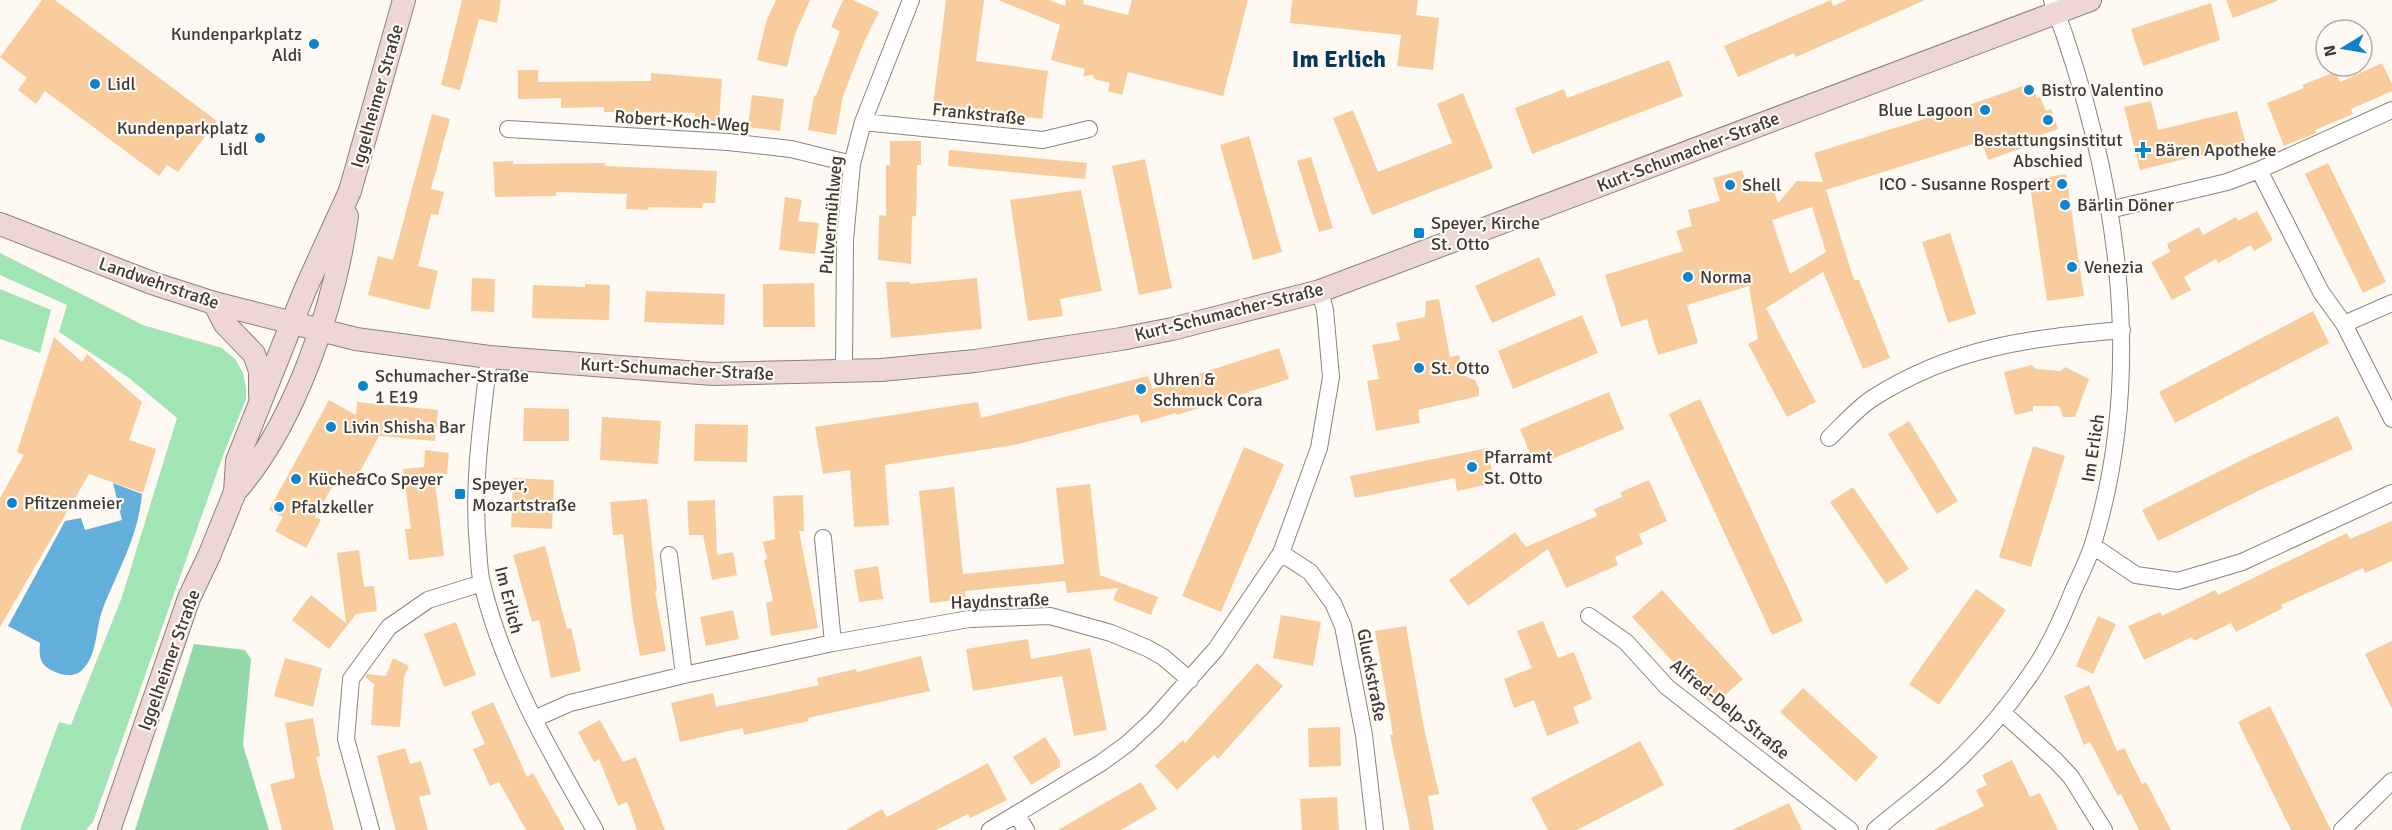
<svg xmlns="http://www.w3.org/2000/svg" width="2392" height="830" font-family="Signika,sans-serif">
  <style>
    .green { fill: #a1e5b5 }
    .forest { fill: #93d9a8 }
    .water { fill: #61afda }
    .pier { fill: #fff9f3 }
    .building { fill: #f8cc9d; fill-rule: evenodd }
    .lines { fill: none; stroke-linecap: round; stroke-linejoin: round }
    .minor-casing { stroke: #8a837d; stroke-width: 18 }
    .secondary-casing { stroke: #8a837d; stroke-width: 24 }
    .minor { stroke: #fff; stroke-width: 16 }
    .secondary { stroke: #eed6d5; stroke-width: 22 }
    .poi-dot { fill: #0d83cc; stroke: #fff9f3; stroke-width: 2 }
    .labels { text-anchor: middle; stroke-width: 4.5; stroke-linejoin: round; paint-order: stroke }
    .poi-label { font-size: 18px; fill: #3d3a37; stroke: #fff9f3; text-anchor: start }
    .street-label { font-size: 18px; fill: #3d3a37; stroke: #fff9f3 }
    .district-label { font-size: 24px; font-weight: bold; fill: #04395c; stroke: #fff9f3 }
  </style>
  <rect width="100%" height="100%" fill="#fff9f3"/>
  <path class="green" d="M0,253L143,325L222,348L235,359L243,373L246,388V399L224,453L93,822L86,830H20L59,722L71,725L122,597L177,418L129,378L59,332L67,305L0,275Z
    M0,289L51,310L40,353L0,339Z"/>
  <path class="forest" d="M194,644L245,650L251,659L243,745L269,830H135Z"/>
  <path class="water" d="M113,483L142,494C138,539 117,571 102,611C95,630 98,656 81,671C72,678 61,675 51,670C39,664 39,655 40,643L8,626L65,521L81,518L85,530L122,520Z"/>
  <path class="pier" d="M110,482L121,519L85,529L82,517L66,520L67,518L82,515L87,526L119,517Z"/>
  <path class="building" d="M42,0H55L217,121L178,172L167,165L159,176L45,91L36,104L18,90L27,78L0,57Z
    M462,0H501L497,23L479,19L460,90L441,85Z
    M776,0H810L795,34L787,67L757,60L767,19Z
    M843,0H853L879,12L864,42L843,96L836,135L808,130L814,95L816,96L840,31L831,27Z
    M946,0H984L976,61L1048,71L1042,119L933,105Z
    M998,0H1049L1065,6L1066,0H1084L1083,4L1128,15L1132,0H1248L1223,96L1128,72L1122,95L1108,91L1110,83L1094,79L1093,75L1083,76L1085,69L1051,60L1060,25Z
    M1292,0H1418L1416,15L1439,18L1433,70L1397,66L1401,35L1290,23Z
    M1831,0L1833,6L1847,0H1925L1796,57L1794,53L1738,77L1724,46Z
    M2226,0H2277V1L2233,18Z
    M2211,3L2220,40L2143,66L2131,29Z
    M1669,60L1683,96L1532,154L1515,108L1564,89L1567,98Z
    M2382,63L2392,84V91L2351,109L2353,114L2315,130L2316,133L2284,146L2267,103L2304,88L2302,85L2335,72L2340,82Z
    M518,70H538V82L651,81V73L722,79L719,123L695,121V113L604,112V107L561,108V98L518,99Z
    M2032,83L2037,98L2040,97L2046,111L2051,109L2058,129L2032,138L2034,144L1988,160L1982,141L1826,190L1854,280H1859L1890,358L1863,369L1823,272L1766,308L1816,402L1787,417L1748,344L1758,339L1749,286L1687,305L1698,343L1658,355L1647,319L1621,327L1605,275L1683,251L1676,231L1692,226L1688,210L1720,201L1713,178L1742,170L1748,189L1771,182L1778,203L1797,181L1823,182L1814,153L1969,105ZM1812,207L1826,252L1790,274L1772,220Z
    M1463,93L1493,168L1372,215L1333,118L1353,110L1378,172L1452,143L1437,104Z
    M752,95L784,99L780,131L748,127Z
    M2151,101L2158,130L2237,111L2246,144L2140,170L2124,107Z
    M432,114L450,119L431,189L444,192L438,215L431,214L418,266L438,271L429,310L368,295L378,256L393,260Z
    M1249,136L1282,252L1253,260L1220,145Z
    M890,141H921V165H917L916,216H912L911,264L878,260L879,215L886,216V165H890Z
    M949,150L1087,163L1085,179L948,166Z
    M1311,157L1333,228L1319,232L1297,161Z
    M1145,159L1172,288L1139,295L1112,166Z
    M513,161V164L605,163V166L717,171L715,203H703L702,208L648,207V210L626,209L627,194L556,192V196L495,197L493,162Z
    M2328,163L2386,282L2363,293L2305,174Z
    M2066,174L2084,296L2047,301L2029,180Z
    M1081,190L1102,291L1060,299L1063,316L1028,321L1010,200Z
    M785,197L802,200L798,221L819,223L815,254L779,250Z
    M2257,211L2273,240L2254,251L2251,245L2218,263L2216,259L2184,277L2191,290L2172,300L2151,262L2170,252L2167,244L2199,227L2203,235L2236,217L2238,221Z
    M1950,233L1976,314L1948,323L1922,242Z
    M1539,257L1556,295L1492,323L1475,286Z
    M472,278L495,279L494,312L471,311Z
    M977,278L982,329L891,338L886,282H910V284Z
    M814,283L815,327H763V284Z
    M585,284L610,285L609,320L532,318L533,285L585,287Z
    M646,291L725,294L724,325L644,322Z
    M1439,299L1450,357L1459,355L1463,375L1475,380L1479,388V396L1418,410L1420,423L1376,431L1367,381L1379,379L1372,345L1400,340L1396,323L1425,317L1426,301Z
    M2313,311L2329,343L2175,423L2159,392Z
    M1582,315L1598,353L1513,389L1498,351Z
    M54,337L82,362L87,354L142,402L129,440L156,449L143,493L89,474L0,627V498L24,455L17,452Z
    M1279,348L1289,379L1177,415L1176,413L1141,423L1138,414L1014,445L885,465L889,525L854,527L850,470L823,474L815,427L978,402L981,418L1148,376L1152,389Z
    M2032,365L2036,369L2061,371L2065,367L2089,379L2075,417H2063L2059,406H2033V411L2015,415L2004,372Z
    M1609,392L1624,429L1535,466L1520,429Z
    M1700,399L1803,621L1772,635L1669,414Z
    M329,400L356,415L357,402L438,410L435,441L379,436L355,481L340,473L315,517L321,520L306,548L275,531L283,517L269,510Z
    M524,408L569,409V441H523Z
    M2338,416L2353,449L2262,489L2158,541L2142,510L2248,457Z
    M602,417L661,421L658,464L600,460Z
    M1909,421L1958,501L1937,514L1888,434Z
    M695,424L748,425L747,462L694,461Z
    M2033,446L2065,456L2031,567L1999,557Z
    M1244,447L1284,464L1221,612L1182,596Z
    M1488,448L1494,483L1457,491L1455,478L1355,498L1350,476Z
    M425,450L449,453L447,474L434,473L444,556L409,560L405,529H411L403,469L424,467Z
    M513,478L554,480L552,529L511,527Z
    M1649,480L1667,521L1639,534L1643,544L1615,557L1618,565L1566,588L1548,549L1468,606L1449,580L1515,532L1526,547L1597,516L1594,509L1622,497L1621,492Z
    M1090,484L1100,575L1158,597L1151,615L1113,600L1118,588L1067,593L1065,581L965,591L966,599L930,603L919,491L954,487L963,574L1064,564L1056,488Z
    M1853,487L1909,569L1886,584L1830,502Z
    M803,495L804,531H799L818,628L771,636L766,603L773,601L764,560L767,559L763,542L775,539L773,496Z
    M647,499L657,591H655L666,651L640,656L633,618L623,534L613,535L610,502Z
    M715,500L717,555L733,552L737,575L712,580L703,535H689L687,501Z
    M2392,521V561L2365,573L2363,568L2281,605L2283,608L2236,632L2231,623L2194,641L2192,637L2144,660L2128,626L2160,612L2162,616L2215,590L2218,595L2347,533L2350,539Z
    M545,546L567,629L571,628L581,671L551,678L539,620L532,622L513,555Z
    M359,550L364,587L374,586L377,611L356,614L329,649L292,620L311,595L346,623L337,553Z
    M878,566L883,599L859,602L854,570Z
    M1976,589L2006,610L1939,705L1909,684Z
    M1662,590L1743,679L1713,706L1632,617Z
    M733,610L739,639L706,646L700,617Z
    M1281,615L1321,622L1313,666L1273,658Z
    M2098,616L2116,624L2093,674L2076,666Z
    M1543,621L1558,658L1574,652L1592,699L1573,707L1579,723L1547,736L1534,700L1514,708L1504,679L1532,668L1517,631Z
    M456,622L476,675L444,687L424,634Z
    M1406,626L1424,728L1439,794L1428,796L1434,830H1410L1390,735H1393L1375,631Z
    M1028,639L1031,659L1090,648L1107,730L1074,736L1062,676L973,691L966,649Z
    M2392,641V709L2365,654Z
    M921,656L930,691L808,718L809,721L744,735L743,728L680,742L671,703L713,693L716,707L819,685L817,678L856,669L857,672Z
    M285,658L322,668L313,707L274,696Z
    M393,658L409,666L404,677L400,727L371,725L374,684L365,677L367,674L386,676Z
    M1257,663L1283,686L1218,759L1214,755L1177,790L1155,766L1183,740L1185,743Z
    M2089,685L2117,751L2124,748L2142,784L2146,782L2171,830H2139L2121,794L2118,796L2090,742L2084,745L2064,696Z
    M1803,688L1878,757L1856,782L1780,712Z
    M493,702L527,777L533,773L565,830H526L499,782L490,786L473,749L485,744L471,712Z
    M2270,706L2320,808L2331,830H2291L2238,722Z
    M313,718L320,756L316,757L334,830H282L270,784L295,778L285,723Z
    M600,720L623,762L636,757L665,830H637L627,802L618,806L599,759L594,762L578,732Z
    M1340,727L1341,766L1309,767L1308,728Z
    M1045,737L1060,761V767L1031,785L1013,757Z
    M1640,741L1664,785L1577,830H1548L1531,798Z
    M405,748L410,764L421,761L431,794L419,797L428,830H396L392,816L377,756Z
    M2012,760L2030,797L2040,793L2058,830H1934L1984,806L1976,790L1987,785L1982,775Z
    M988,763L1007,800L970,818L968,814L936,830H846L882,809L887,817Z
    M1141,782L1157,809L1121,830H1058Z
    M1337,797L1339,830H1302L1300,799Z
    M1789,803L1802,830H1732Z"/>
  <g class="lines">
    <g class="minor-casing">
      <path id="minor" d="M863,122L1043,140L1089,129
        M508,129L728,142L791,149L852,164
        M2259,170L2321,292L2344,324L2392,419
        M2109,210L2227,182L2259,170L2392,110
        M2344,324L2392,303
        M489,357C482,421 472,483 478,547C479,559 479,572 482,583C503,671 550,752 595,830
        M844,372L845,240L852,164L863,122L911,0
        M1829,438C1843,425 1857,408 1873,398C1953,347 2030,338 2122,330
        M823,538L833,643
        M2093,546L2136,575L2178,581L2242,562L2392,493
        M1281,553L1310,572L1333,603L1343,626L1364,735L1375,830
        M669,555L684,675
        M1589,616L1626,642L1667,687L1850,830
        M2002,712L2056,761L2071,777L2104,830
        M534,719L570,703L684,675L833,643L969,619L1050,616L1111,633L1147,648L1163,657L1190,680
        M1017,815L1026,830
        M371,830L346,739L351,679L389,627L428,600L482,583
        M990,830L1101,763L1127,744L1154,719L1216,649L1281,553L1319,448L1331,377L1325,310L1320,291
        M1875,830C1901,808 1929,788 1953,765C1984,736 2013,701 2036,666C2051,643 2063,616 2073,591C2080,576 2088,560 2093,544C2148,365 2116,172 2052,0
        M2342,830L2392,781"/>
    </g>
    <g class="secondary-casing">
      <path id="secondary" d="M0,224L152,283L214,303L356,339L489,357L713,374L881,370L975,361L1121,339L1172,329L1320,291L2090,0
        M214,303L225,324L254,354L260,371V396
        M235,492C295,424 335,305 347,216
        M109,830L189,598L209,556L235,492L237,461L305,290L350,191L404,0"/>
    </g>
    <use href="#minor" class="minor"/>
    <use href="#secondary" class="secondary"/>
  </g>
  <g class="poi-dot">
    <circle cx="314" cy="44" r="6"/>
    <circle cx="95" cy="84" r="6"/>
    <circle cx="2029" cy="90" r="6"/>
    <circle cx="1985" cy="110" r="6"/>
    <circle cx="2048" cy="120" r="6"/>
    <circle cx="260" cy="138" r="6"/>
    <path d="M2140 141h6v6h6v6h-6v6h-6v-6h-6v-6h6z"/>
    <circle cx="2062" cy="184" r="6"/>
    <circle cx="1730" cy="185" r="6"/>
    <circle cx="2065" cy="205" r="6"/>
    <rect x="1413" y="227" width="12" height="12" rx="3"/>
    <circle cx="2072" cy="267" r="6"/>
    <circle cx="1688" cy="277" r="6"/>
    <circle cx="1419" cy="368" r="6"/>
    <circle cx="363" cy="386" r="6"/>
    <circle cx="1141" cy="389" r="6"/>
    <circle cx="331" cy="427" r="6"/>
    <circle cx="1472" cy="467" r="6"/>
    <circle cx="296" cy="479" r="6"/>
    <rect x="454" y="488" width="12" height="12" rx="3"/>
    <circle cx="12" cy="503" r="6"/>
    <circle cx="279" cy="507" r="6"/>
  </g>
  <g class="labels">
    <g class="poi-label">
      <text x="302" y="40" text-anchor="end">Kundenparkplatz<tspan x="302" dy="21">Aldi</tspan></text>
      <text x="107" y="90">Lidl</text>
      <text x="2041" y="96">Bistro Valentino</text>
      <text x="1973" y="116" text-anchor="end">Blue Lagoon</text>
      <text x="248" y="134" text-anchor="end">Kundenparkplatz<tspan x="248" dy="21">Lidl</tspan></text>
      <text x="2048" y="146" text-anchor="middle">Bestattungsinstitut<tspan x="2048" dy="21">Abschied</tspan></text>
      <text x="2155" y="156">Bären Apotheke</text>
      <text x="2050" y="190" text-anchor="end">ICO - Susanne Rospert</text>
      <text x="1742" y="191">Shell</text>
      <text x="2077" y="211">Bärlin Döner</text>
      <text x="1431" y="229">Speyer, Kirche<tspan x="1431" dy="21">St. Otto</tspan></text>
      <text x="2084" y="273">Venezia</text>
      <text x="1700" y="283">Norma</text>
      <text x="1431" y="374">St. Otto</text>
      <text x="375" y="382">Schumacher-Straße<tspan x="375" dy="21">1 E19</tspan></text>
      <text x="1153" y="385">Uhren &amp;<tspan x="1153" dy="21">Schmuck Cora</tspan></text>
      <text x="343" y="433">Livin Shisha Bar</text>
      <text x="1484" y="463">Pfarramt<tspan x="1484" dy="21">St. Otto</tspan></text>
      <text x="308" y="485">Küche&amp;Co Speyer</text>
      <text x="472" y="490">Speyer,<tspan x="472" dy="21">Mozartstraße</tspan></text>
      <text x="24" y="509">Pfitzenmeier</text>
      <text x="291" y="513">Pfalzkeller</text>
    </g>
    <g class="street-label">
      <text transform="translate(377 96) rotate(-74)" y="6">Iggelheimer Straße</text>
      <text transform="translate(979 114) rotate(6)" y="6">Frankstraße</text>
      <text transform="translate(682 121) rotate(4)" y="6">Robert-Koch-Weg</text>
      <text transform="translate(1688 152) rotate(-21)" y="6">Kurt-Schumacher-Straße</text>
      <text transform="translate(831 215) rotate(-85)" y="6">Pulvermühlweg</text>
      <text transform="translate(159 283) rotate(19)" y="6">Landwehrstraße</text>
      <text transform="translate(1229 312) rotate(-14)" y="6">Kurt-Schumacher-Straße</text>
      <text transform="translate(677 369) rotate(3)" y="6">Kurt-Schumacher-Straße</text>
      <text transform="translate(2093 448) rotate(-81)" y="6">Im Erlich</text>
      <text transform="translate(509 600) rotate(76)" y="6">Im Erlich</text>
      <text transform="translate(1000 601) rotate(-2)" y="6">Haydnstraße</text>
      <text transform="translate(169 660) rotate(-70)" y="6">Iggelheimer Straße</text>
      <text transform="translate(1372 675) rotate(79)" y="6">Gluckstraße</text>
      <text transform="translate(1730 709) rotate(39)" y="6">Alfred-Delp-Straße</text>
    </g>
    <g class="district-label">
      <text x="1339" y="67">Im Erlich</text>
    </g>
  </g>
  <g transform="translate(2344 48) rotate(259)"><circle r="28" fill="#fff9f3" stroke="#b1ada8" stroke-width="1.5"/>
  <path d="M0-4.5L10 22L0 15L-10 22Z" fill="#0d83cc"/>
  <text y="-9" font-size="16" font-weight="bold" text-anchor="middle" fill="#3d3a37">N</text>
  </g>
</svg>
